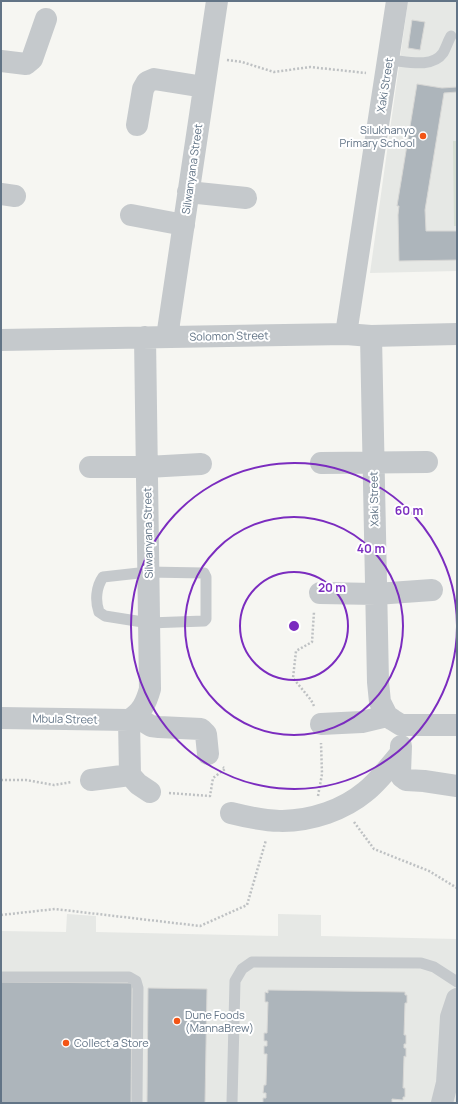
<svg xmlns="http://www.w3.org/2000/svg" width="458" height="1104" font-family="Manrope,sans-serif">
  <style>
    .built { fill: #e6e8e5 }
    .green { fill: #d6ded3 }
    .building { fill: #adb5bb; stroke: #d7d7d5 }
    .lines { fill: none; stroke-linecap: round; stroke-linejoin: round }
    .path { stroke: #bec1c3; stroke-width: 2.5; stroke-dasharray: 2 2; stroke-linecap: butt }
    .lane { stroke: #c5c9cc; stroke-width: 11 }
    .street { stroke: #c5c9cc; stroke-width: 22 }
    .ring { fill: none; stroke: #7b2cbf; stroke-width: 2 }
    .poi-dot { fill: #f35415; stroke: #fff; stroke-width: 1.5 }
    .labels { text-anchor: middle; stroke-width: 4; stroke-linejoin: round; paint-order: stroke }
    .street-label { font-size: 11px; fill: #627486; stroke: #fff }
    .poi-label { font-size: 11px; fill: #627486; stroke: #fff; text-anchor: start }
    .centre { fill: #7b2cbf; stroke: #fff; stroke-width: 2 }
    .ring-label { font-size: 12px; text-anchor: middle; font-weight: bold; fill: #7b2cbf; stroke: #fff; stroke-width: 4; stroke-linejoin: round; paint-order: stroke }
  </style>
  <rect width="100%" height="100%" fill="#f6f6f2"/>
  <path class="built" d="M408,1H457V271L370,273Z
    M67,914L96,916V932L278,936V914L321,915V936L457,939V1103H1V931L66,932Z"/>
  <path class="green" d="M453,141H457V226H454Z"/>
  <path class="building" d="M412,20L425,22L420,50L408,48Z
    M417,84L442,88L457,87V92L444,93L425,210L426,231H457V260L399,261L398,215L399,206H397Z
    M1,982L132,983L131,1103H1Z
    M148,988L207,989L205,1103H147Z
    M268,990L405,992V995H407V1003H405L404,1035H406V1044H404V1048H406V1057L404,1056L403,1088H405V1097H403V1100L392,1099V1103H263V1098H266V1093H263L264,1085H266L267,1054H264V1046H267V1041H264V1033H267L268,1002H265V992L268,993Z"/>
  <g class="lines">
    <path class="path" d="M227,60L242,62L274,72L310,67L366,73
      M314,706L311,700L293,678L296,651L312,642L314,612
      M1,780H26L54,785L72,782
      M169,793L210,796L213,778L225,769L223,767
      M318,796L322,774L321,743
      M354,822L374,849L429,871L457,888
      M1,915L55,909L200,926L247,905L266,840"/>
    <path class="lane" d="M389,60C405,61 432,69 443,53C446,48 448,41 451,36
      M148,572L204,573L206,577V619L204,621L149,623L105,616L99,612C95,601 96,587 103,577Z
      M1,977H129L136,981L138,988L137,1103
      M232,1103L235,981L242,969L252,962L421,963L434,967L457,982"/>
    <path class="street" d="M1,61L26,64L32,59L46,19
      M137,125L143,89L147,82L154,79L204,87
      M188,192L246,198
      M1,194L15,196
      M131,215L184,225
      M346,334L397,1
      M371,336L378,682L380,702L387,716L393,720L401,725H457
      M167,337L217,1
      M1,340L346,334L371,336L457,334
      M321,463L427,462
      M90,467H147L201,464
      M320,593L376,594L432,590
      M135,716L151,726L159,727L201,729L206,734L208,754
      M1,718L129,720
      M129,720C142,712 146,703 150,689L145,337
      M129,720L130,775L138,784L150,792
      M321,724L362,722L387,716
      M401,746L400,773L402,777L406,780L424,781L457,786
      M91,780L130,775
      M231,813C267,822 292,825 327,813C341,808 353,802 365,792C378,782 389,767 400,754
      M442,1103L447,1083L451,1017L457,999"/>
  </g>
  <g class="ring">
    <circle cx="294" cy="626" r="54"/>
    <circle cx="294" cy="626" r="109"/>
    <path d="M457 627A163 163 0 1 1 457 625"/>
  </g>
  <g class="poi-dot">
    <circle cx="423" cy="136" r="4"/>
    <circle cx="177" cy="1021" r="4"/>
    <circle cx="66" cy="1043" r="4"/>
  </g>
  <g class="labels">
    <g class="street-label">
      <text transform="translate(385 85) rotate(-81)" y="4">Xaki Street</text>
      <text transform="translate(192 169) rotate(-82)" y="4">Silwanyana Street</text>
      <text transform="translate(229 336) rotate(-1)" y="4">Solomon Street</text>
      <text transform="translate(374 499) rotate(-91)" y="4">Xaki Street</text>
      <text transform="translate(148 533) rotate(-91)" y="4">Silwanyana Street</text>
      <text transform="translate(65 719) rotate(1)" y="4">Mbula Street</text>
    </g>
    <g class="poi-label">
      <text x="415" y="134" text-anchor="end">Silukhanyo<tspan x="415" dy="13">Primary School</tspan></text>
      <text x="185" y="1019">Dune Foods<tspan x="185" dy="13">(MannaBrew)</tspan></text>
      <text x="74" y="1047">Collect a Store</text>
    </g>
  </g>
  <circle cx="294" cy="626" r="6" class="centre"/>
  <g class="ring-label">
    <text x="409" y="515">60 m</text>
    <text x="371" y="553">40 m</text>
    <text x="332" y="592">20 m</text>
  </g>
  <rect width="458" height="1104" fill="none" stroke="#627486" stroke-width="4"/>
</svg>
